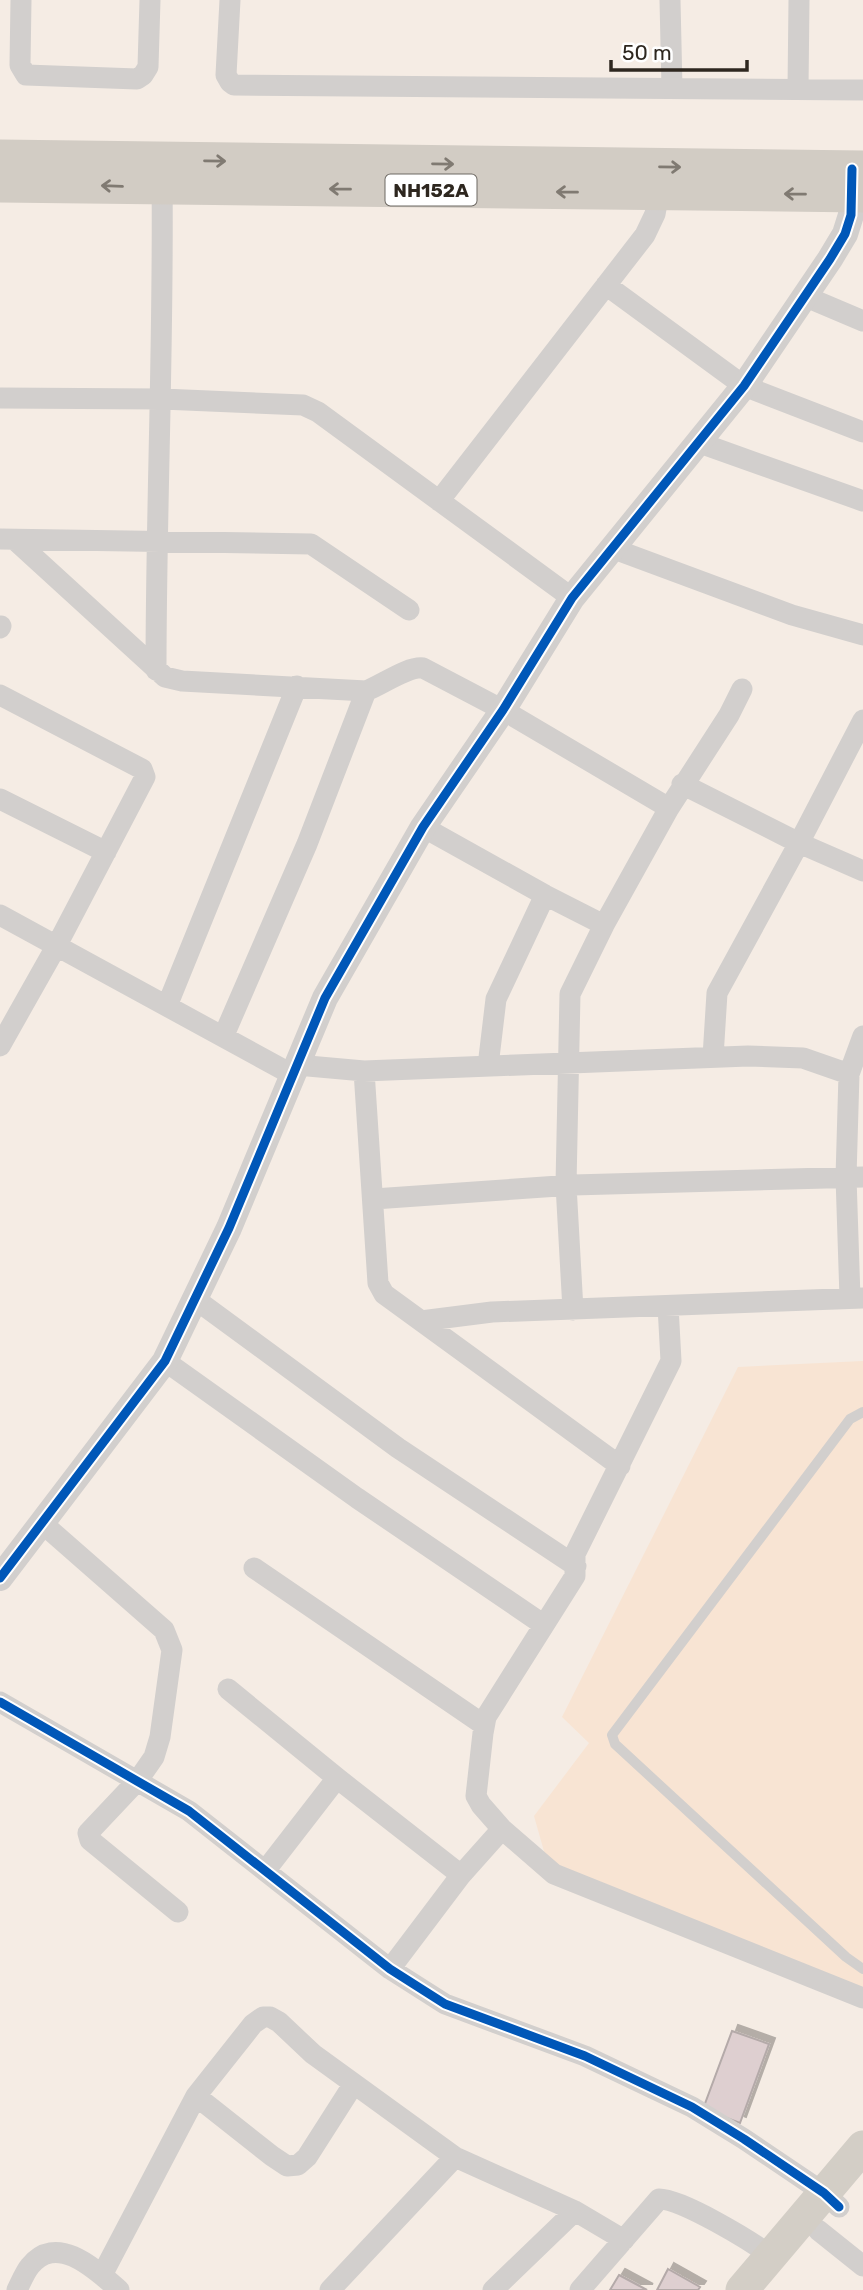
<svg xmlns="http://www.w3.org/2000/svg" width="863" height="2290" font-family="Rubik,sans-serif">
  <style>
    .built { fill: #f8e4d3 }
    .building { fill: #decfd0; stroke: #b4aaa9; stroke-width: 2; filter: url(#shadow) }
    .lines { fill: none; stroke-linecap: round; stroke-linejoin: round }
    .service { stroke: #d2cfcd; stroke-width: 10 }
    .minor { stroke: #d2cfcd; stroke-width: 21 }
    .tertiary { stroke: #d2cfcd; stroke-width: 26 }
    .primary { stroke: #d3cec6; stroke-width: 33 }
    .trunk { stroke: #d2ccc4; stroke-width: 37 }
    .cycleway-casing { stroke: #fff; stroke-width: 13 }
    .cycleway { stroke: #0057b8; stroke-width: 9 }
    .oneway { stroke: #807a72 }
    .labels { text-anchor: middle; stroke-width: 5; stroke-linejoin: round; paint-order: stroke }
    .shield { fill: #fff; stroke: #6d6862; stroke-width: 2 }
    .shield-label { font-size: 19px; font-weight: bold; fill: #2e271f }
  </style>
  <defs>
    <filter id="shadow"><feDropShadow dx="6" dy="-6" stdDeviation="0" flood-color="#0004"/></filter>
  </defs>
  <rect width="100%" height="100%" fill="#f5ece4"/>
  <path class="built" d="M863,1361V1991L549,1869L534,1816L589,1743L562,1717L738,1367Z"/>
  <path class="building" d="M732,2031L769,2044L740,2123L703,2109Z
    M668,2269L700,2287L698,2290H657Z
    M619,2275L647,2290H610Z"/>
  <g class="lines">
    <path class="service" d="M863,1412L850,1419L612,1735L615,1744L846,1957L863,1969"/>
    <path class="minor" d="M21,0L20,65L26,75L137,79L143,75L148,67L150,0
      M230,0L226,75L230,82L234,85L863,90
      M670,0L672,88
      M798,89L799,0
      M606,285L744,386L863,432
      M804,296L863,321
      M0,398L162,399L303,405L318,412L572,598
      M700,443L863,501
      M439,501L645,235L655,214L659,192
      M0,539L311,544L409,610
      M15,540L165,677L182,681L366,691C382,685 408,666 423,668L503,710L669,808
      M614,549L792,615L863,635
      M0,628L1,626
      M156,670C156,505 164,341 162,176
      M0,695L142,769L145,777L57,945L0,1046
      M682,784L799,843L863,871
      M0,799L106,852
      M423,827L545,895L604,925
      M0,915L293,1075
      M167,1006L297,686
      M224,1035L307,844L366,691
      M713,1057L717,993L799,843L863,720
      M297,1065L364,1071L748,1056L803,1058L849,1074
      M488,1066L496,999L545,895
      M364,1071L378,1283L384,1294L620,1466
      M374,1199L573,1185L863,1177
      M850,1298L846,1177L849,1074L863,1036
      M195,1299L398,1448L576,1566
      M668,1306L671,1361L575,1554V1576L486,1717L483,1733L476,1796L481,1805L502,1829L554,1874L863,1998
      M573,1310L566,1185L570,994L604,925L669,808L729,715L742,689
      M421,1321L492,1312L863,1298
      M165,1361L357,1498L544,1625
      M42,1523L164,1630L172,1650L160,1737L154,1757L138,1780L88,1833L90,1840L178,1912
      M254,1568L484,1725
      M228,1689L337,1778L461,1875
      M0,1702L189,1811L390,1969L445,2004L585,2056L692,2107L744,2139L824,2193L839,2207
      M265,1871L337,1778
      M390,1969L461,1875L502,1829
      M196,2096L272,2156L287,2166L298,2165L307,2157L353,2085
      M818,2230L863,2266
      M102,2275L196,2096L253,2024L263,2017H270L279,2022L313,2054L455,2157L575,2211L624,2240
      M17,2290C21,2282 25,2272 30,2266C57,2232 96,2270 119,2290
      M330,2290L455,2157
      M493,2290L575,2211
      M580,2290L659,2199C682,2199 751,2241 771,2256"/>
    <path class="tertiary" d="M0,1578L165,1361L229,1228L325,998L423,827L503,710L572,598L744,386L830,259L845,234L851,215L852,177"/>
    <path class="primary" d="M742,2290L863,2147"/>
    <path class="trunk" d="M0,158L863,169
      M0,184L863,194"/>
    <g class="cycleway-casing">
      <path id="cycleway" d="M0,1578L165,1361L229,1228L325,998L423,827L503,710L572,598L744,386L830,259L845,234L851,215L852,169
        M0,1702L189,1811L390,1969L445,2004L585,2056L692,2107L744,2139L824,2193L839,2207"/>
    </g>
    <use href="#cycleway" class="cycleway"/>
  </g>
  <defs><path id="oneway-shaft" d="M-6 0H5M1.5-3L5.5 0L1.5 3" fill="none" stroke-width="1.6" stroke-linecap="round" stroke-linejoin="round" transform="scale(1.75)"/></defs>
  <g class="oneway">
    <use href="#oneway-shaft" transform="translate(215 161) rotate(1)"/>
    <use href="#oneway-shaft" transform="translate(443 164) rotate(1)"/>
    <use href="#oneway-shaft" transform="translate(670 167) rotate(1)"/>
    <use href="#oneway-shaft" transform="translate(112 186) rotate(-178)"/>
    <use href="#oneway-shaft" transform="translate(340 189) rotate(-179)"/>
    <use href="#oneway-shaft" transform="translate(567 192) rotate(-179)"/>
    <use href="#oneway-shaft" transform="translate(795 194) rotate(-179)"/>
  </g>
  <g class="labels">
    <rect class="shield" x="385.5" y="174.5" width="91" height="31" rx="5"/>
    <g class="shield-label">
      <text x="431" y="197">NH152A</text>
    </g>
  </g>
  <path d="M611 60v10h136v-10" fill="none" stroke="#2e271f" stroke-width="3.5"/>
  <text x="622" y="60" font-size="21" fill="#2e271f" stroke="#ffffff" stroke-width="5" paint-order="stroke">50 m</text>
</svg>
